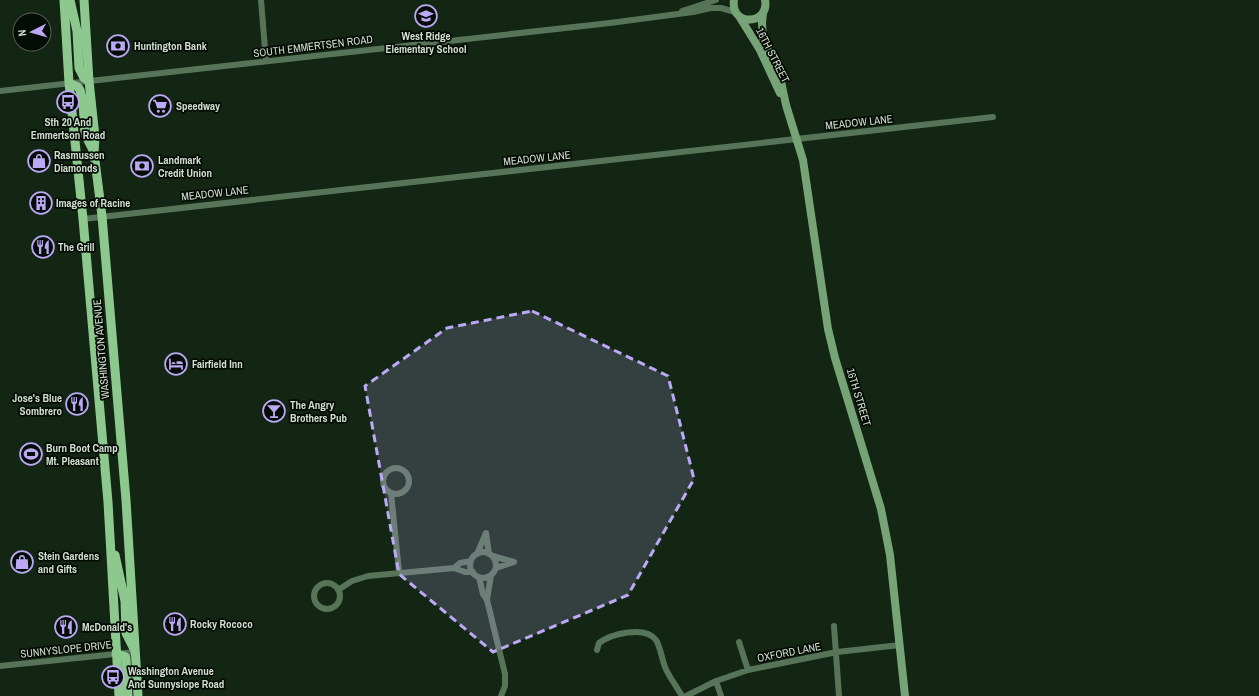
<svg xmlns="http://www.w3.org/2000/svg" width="1259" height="696" font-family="'Archivo Narrow',sans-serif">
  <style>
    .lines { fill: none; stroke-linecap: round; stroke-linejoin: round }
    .street { stroke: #587458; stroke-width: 6 }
    .secondary { stroke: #76a477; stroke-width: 8 }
    .primary { stroke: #8dc98f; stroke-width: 9 }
    .marked { fill: #bca9f5; fill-opacity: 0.2; stroke: #bca9f5; stroke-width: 3; stroke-dasharray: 8 5; stroke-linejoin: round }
    .labels { text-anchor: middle; stroke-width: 3.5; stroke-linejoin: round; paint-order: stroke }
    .poi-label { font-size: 11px; font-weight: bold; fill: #d1ded1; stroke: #050c05; text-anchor: start }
    .street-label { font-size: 11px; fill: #d1ded1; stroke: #050c05 }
  </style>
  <rect width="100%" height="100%" fill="#122613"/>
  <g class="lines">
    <path class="street" d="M261,0L266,61
      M682,11L716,0
      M0,91L610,23L693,12L711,8H721L735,12
      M83,219L993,117
      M383 481a13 13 0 1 1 26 0a13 13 0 1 1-26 0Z
      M391,493L399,572
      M486,533L489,554
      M470 565a13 13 0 1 1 26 0a13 13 0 1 1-26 0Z
      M477,554L486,533
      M493,556L514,562
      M454,568L460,563L471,561
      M496,568L514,562
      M479,577L483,594L487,600L505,674V686L501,696
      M314 596a13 13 0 1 1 26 0a13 13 0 1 1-26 0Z
      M338,590L352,581L368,576L454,568L465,572H473
      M487,600L491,575
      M834,626L839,696
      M739,642L748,670
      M597,650L599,643C611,634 645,625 656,640C660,646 662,659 665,667C669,677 677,687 682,696
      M0,666L135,652
      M716,681L721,696
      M686,696L716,681L748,670L837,652L900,645"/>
    <path class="secondary" d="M734,0C730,27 770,25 765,0
      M763,13L762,23L763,39L779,72L786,105L803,160L828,329L835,358L881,509L890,555L905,696
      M739,16L760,50L780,93"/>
    <path class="primary" d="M64,0L69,83L83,219L108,502L119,696
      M70,0L77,31L79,68L84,78L89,81
      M84,0L89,81L95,137L94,153L102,216L126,500L138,696
      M69,83L78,87L80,90L83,102L85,134L94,152
      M115,555L125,601L126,633L134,649
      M116,654L124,656L126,658L128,696"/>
  </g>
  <path class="marked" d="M532,311L668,376L694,479L628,595L493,652L399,574L365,386L447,328Z"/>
  <defs>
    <g id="school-ring" transform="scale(1.15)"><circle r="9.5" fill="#050c05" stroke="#bca9f5" stroke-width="1.5"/><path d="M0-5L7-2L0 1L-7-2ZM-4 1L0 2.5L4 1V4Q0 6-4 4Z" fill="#bca9f5"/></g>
    <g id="bank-ring" transform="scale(1.15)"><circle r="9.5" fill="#050c05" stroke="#bca9f5" stroke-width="1.5"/><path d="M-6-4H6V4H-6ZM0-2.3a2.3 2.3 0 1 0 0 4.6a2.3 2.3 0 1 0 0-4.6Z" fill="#bca9f5"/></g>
    <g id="bus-ring" transform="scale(1.15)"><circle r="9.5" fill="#050c05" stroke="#bca9f5" stroke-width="1.5"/><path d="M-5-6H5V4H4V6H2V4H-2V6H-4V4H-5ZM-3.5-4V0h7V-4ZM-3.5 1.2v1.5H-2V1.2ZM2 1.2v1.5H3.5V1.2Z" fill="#bca9f5"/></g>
    <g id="supermarket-ring" transform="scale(1.15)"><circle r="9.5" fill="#050c05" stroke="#bca9f5" stroke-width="1.5"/><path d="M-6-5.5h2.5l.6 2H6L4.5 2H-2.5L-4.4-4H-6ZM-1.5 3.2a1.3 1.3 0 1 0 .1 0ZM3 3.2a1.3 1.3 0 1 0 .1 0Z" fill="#bca9f5"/></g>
    <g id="shop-ring" transform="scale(1.15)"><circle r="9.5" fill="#050c05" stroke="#bca9f5" stroke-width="1.5"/><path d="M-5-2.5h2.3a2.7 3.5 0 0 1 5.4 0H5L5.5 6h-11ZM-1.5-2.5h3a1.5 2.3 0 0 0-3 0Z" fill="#bca9f5"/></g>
    <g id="building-ring" transform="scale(1.15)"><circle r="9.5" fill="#050c05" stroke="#bca9f5" stroke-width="1.5"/><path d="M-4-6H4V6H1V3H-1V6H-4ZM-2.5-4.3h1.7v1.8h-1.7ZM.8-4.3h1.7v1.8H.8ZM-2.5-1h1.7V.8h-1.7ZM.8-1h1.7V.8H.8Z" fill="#bca9f5"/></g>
    <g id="restaurant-ring" transform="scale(1.15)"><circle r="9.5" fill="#050c05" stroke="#bca9f5" stroke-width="1.5"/><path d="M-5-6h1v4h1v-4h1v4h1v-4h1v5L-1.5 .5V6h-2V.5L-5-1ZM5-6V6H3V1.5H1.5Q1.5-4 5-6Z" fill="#bca9f5"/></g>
    <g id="hotel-ring" transform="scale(1.15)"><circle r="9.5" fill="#050c05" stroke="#bca9f5" stroke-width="1.5"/><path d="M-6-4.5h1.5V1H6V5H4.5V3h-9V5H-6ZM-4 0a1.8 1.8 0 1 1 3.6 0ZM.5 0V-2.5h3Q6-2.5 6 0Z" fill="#bca9f5"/></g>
    <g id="bar-ring" transform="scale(1.15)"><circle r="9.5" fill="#050c05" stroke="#bca9f5" stroke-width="1.5"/><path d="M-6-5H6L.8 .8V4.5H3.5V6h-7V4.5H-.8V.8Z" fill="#bca9f5"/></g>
    <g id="stadium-ring" transform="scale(1.15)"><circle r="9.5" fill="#050c05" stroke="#bca9f5" stroke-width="1.5"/><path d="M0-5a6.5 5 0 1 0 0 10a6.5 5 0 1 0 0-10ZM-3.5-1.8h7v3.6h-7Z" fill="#bca9f5"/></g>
  </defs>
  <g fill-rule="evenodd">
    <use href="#school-ring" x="426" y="16"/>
    <use href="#bank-ring" x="118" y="46"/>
    <use href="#bus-ring" x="68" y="102"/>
    <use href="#supermarket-ring" x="160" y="106"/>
    <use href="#shop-ring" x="39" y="161"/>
    <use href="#bank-ring" x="142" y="166"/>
    <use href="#building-ring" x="41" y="203"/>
    <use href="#restaurant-ring" x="43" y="247"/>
    <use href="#hotel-ring" x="176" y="364"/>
    <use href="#restaurant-ring" x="77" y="404"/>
    <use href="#bar-ring" x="274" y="411"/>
    <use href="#stadium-ring" x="31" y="454"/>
    <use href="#shop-ring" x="22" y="562"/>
    <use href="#restaurant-ring" x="175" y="624"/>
    <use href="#restaurant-ring" x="66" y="627"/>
    <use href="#bus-ring" x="113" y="677"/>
  </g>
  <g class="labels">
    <g class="poi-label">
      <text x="426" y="40" text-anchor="middle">West Ridge<tspan x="426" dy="13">Elementary School</tspan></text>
      <text x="134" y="50">Huntington Bank</text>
      <text x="176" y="110">Speedway</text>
      <text x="68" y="126" text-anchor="middle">Sth 20 And<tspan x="68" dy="13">Emmertson Road</tspan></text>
      <text x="54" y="159">Rasmussen<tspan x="54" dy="13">Diamonds</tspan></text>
      <text x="158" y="164">Landmark<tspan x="158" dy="13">Credit Union</tspan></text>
      <text x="56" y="207">Images of Racine</text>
      <text x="58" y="251">The Grill</text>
      <text x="192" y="368">Fairfield Inn</text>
      <text x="62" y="402" text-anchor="end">Jose's Blue<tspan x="62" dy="13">Sombrero</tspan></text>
      <text x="290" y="409">The Angry<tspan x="290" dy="13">Brothers Pub</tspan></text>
      <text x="46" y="452">Burn Boot Camp<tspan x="46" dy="13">Mt. Pleasant</tspan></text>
      <text x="38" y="560">Stein Gardens<tspan x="38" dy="13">and Gifts</tspan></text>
      <text x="190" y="628">Rocky Rococo</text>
      <text x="82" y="631">McDonald's</text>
      <text x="128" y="675">Washington Avenue<tspan x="128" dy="13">And Sunnyslope Road</tspan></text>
    </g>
    <g class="street-label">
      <text transform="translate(313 46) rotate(-7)" y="4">SOUTH EMMERTSEN ROAD</text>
      <text transform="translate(773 55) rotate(63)" y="4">16TH STREET</text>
      <text transform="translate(859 122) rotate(-6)" y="4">MEADOW LANE</text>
      <text transform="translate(537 158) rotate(-6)" y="4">MEADOW LANE</text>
      <text transform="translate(215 193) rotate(-6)" y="4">MEADOW LANE</text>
      <text transform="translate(101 349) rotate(-95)" y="4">WASHINGTON AVENUE</text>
      <text transform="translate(859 397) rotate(73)" y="4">16TH STREET</text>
      <text transform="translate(66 649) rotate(-6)" y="4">SUNNYSLOPE DRIVE</text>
      <text transform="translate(789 652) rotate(-11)" y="4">OXFORD LANE</text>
    </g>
  </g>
  <g transform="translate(32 32) rotate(264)"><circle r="19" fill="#050c05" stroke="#576057"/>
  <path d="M0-3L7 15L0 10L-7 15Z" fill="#bca9f5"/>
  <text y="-6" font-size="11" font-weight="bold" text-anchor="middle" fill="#d1ded1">N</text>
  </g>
</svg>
